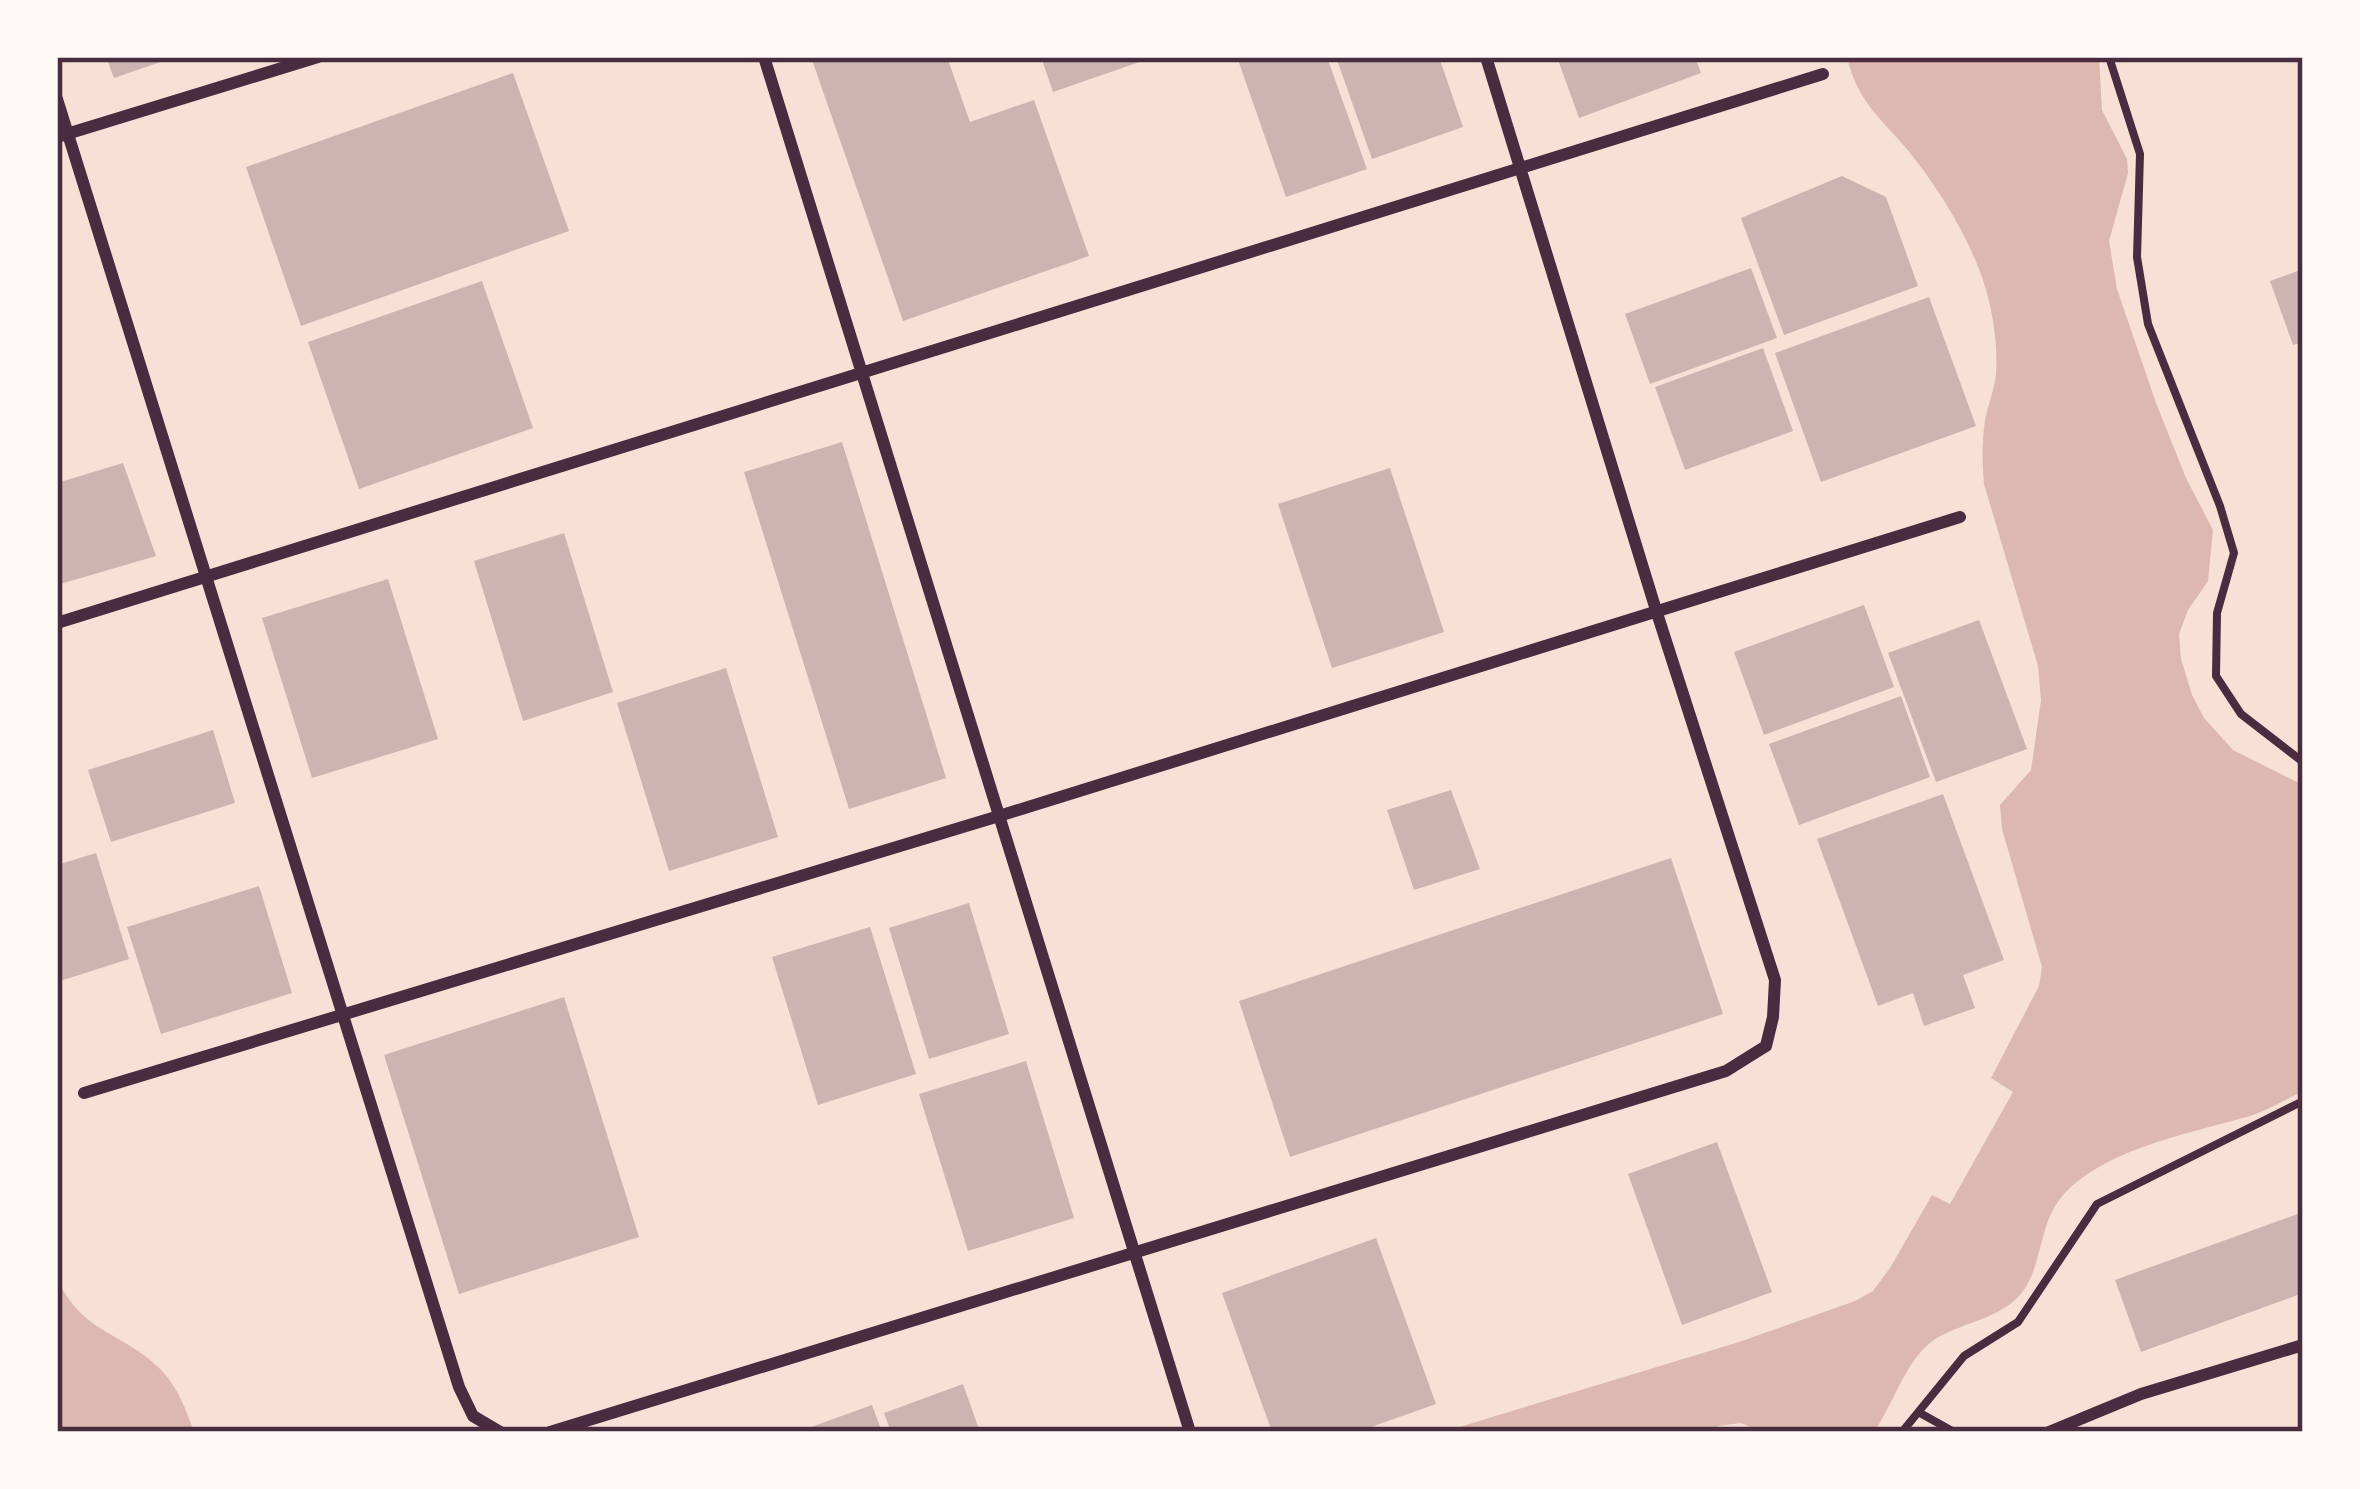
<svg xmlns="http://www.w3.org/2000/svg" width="2360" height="1489" font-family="'Open Sans',sans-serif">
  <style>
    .water { fill: #dcb8b0 }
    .building { fill: #ccb4b1 }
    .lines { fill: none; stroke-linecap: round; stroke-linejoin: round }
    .path { stroke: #4a2c40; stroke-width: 8 }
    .minor { stroke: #4a2c40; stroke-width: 12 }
    .neatline { fill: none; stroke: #4a2c40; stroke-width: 4.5 }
  </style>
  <rect width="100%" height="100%" fill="#f7e1d7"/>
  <path class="water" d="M1847,57H2099L2102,110L2127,159L2128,173L2109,241L2117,289L2156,403L2186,478L2213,530L2208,581L2188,610L2179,634L2181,659L2192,695L2204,718L2233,750L2303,785V1091C2287,1099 2270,1109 2253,1115C2194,1133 2101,1148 2060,1199C2037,1228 2043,1274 2016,1299C1992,1321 1960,1323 1934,1340C1906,1359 1894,1403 1874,1432H1762L1741,1423L1718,1426L1709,1432H1443L1739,1342L1855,1301L1873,1291L1890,1268L1932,1195L1950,1204L2013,1092L1991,1078L2039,986L2042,967L2002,829L2000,805L2031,770L2041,700L2038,666L1984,484C1982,462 1982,441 1985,420C1988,405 1994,390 1996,375C1998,345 1993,312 1984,283C1968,235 1938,187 1906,148C1879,117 1857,100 1847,57Z
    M57,1278C82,1335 126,1332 163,1372C179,1390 186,1410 194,1432H57Z"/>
  <path class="building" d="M106,57H171L172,58L114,78Z
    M811,57H947L970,122L1034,100L1089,256L903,321Z
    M1041,57H1151V58L1053,92Z
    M1237,57H1327L1367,169L1286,197Z
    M1336,57H1439L1463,127L1372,159Z
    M1557,57H1695L1701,73L1579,118Z
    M513,73L569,231L301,326L246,167Z
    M1842,176L1886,197L1918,286L1784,335L1741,218Z
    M1751,268L1777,338L1650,384L1625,314Z
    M2303,269V342L2293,345L2270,281Z
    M482,281L533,428L359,489L308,342Z
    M1929,297L1976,426L1821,482L1775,353Z
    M1763,348L1793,431L1685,470L1655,387Z
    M842,442L946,778L849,809L744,472Z
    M123,463L156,556L57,585V483Z
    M1390,468L1444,632L1332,668L1278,504Z
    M564,533L613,692L523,721L474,561Z
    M388,579L438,739L312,778L262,618Z
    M1864,605L1894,687L1764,735L1734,652Z
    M1979,620L2027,749L1936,782L1888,653Z
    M726,668L778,837L669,871L617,703Z
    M1901,696L1930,777L1799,825L1769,744Z
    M213,730L235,803L111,842L88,770Z
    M1451,790L1480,869L1414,890L1387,810Z
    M1943,794L2004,960L1963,975L1975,1008L1924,1026L1913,993L1878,1006L1817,839Z
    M96,853L129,959L57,982V865Z
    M1671,858L1723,1014L1290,1157L1239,1001Z
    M259,886L292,993L161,1034L127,927Z
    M969,903L1009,1034L929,1059L889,928Z
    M870,927L916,1074L818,1105L772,957Z
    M564,997L639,1237L459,1294L384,1055Z
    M1026,1061L1074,1218L968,1251L919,1094Z
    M1717,1142L1772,1292L1682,1325L1628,1174Z
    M2303,1212V1293L2141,1352L2115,1280Z
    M1376,1238L1436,1404L1357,1432H1272L1222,1293Z
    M963,1384L980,1432H891L884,1413Z
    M872,1405L882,1432H800V1431Z"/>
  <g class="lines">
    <path class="path" d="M2109,57L2140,154L2137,257L2148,324L2220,506L2234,553L2217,613L2216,676L2241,714L2303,762
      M1920,1413L1954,1432
      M1902,1432L1964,1356L2018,1322L2097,1204L2303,1101"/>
    <path class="minor" d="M764,57L1190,1432
      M57,99L459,1387L473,1416L500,1432
      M57,137L318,57
      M57,623L1823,74
      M84,1093L999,816L1960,517
      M550,1432L1726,1071L1766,1046L1773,1017L1775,980L1656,610L1486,57
      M2049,1432L2141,1394L2303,1345"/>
  </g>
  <rect width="2360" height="1489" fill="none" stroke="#fffaf5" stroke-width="120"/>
  <rect x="60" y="60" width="2240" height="1369" class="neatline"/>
</svg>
